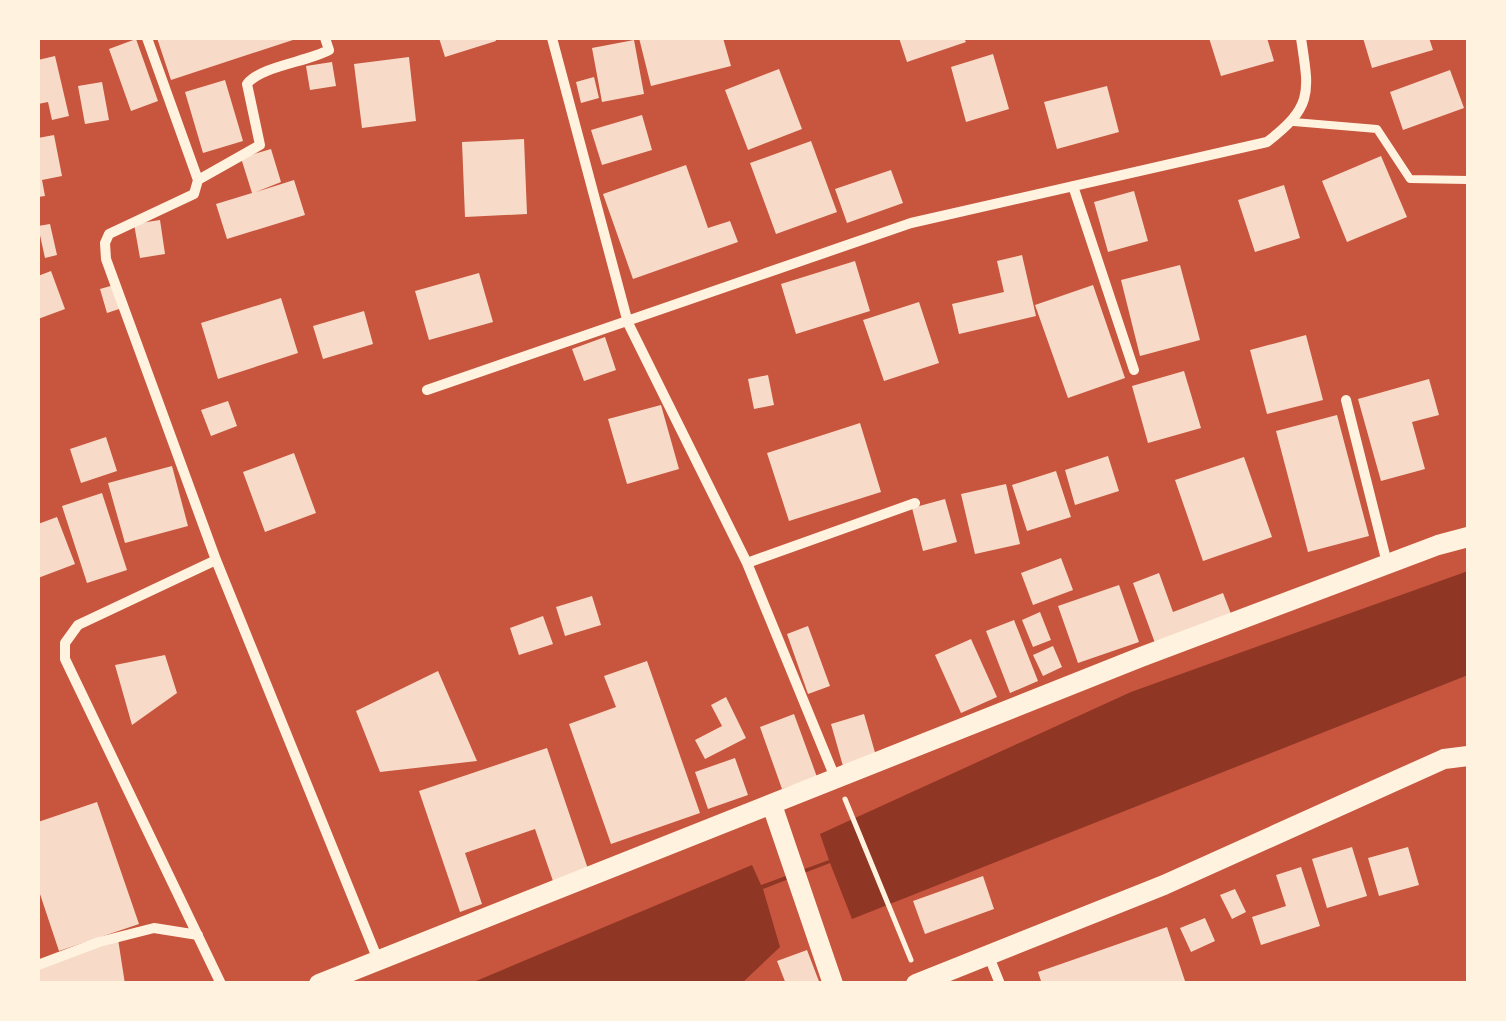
<svg xmlns="http://www.w3.org/2000/svg" width="1506" height="1021" font-family="Merriweather,serif">
  <style>
    .water { fill: #8f3625 }
    .building { fill: #f7dbc8 }
    .lines { fill: none; stroke-linecap: round; stroke-linejoin: round }
    .path { stroke: #fff3e0; stroke-width: 5 }
    .service { stroke: #fff3e0; stroke-width: 8 }
    .minor { stroke: #fff3e0; stroke-width: 10 }
    .secondary { stroke: #fff3e0; stroke-width: 20 }
  </style>
  <rect width="100%" height="100%" fill="#c8553d"/>
  <path class="water" d="M1468,571V675L852,919L830,863L763,889L780,947L742,983L469,984L752,865L761,885L829,860L820,834L1131,692Z"/>
  <path class="building" d="M157,38H299L171,80Z
    M439,38H495L496,41L445,57Z
    M639,38H723L731,66L651,86Z
    M899,38H964L966,42L907,62Z
    M1209,38H1267L1274,61L1221,76Z
    M1363,38H1429L1433,50L1372,68Z
    M136,39L158,101L131,111L109,49Z
    M634,40L644,94L602,102L592,48Z
    M993,54L1009,109L966,122L951,67Z
    M55,56L69,116L52,120L48,102L38,104V60Z
    M409,57L416,121L362,128L354,64Z
    M332,62L336,86L310,90L306,66Z
    M779,69L802,129L748,150L725,90Z
    M1450,70L1464,108L1403,130L1390,92Z
    M594,77L599,98L581,103L576,82Z
    M225,80L243,141L203,153L185,92Z
    M102,82L109,120L85,124L78,86Z
    M1107,86L1119,132L1057,149L1044,102Z
    M642,115L652,150L602,165L591,130Z
    M54,135L62,176L42,180L45,196L38,197V138Z
    M524,139L527,214L465,217L462,142Z
    M811,141L837,212L776,234L750,163Z
    M271,149L281,182L256,192L294,180L305,215L227,239L216,204L252,193L241,158Z
    M1381,156L1407,217L1347,242L1322,181Z
    M686,165L708,228L730,221L738,242L633,279L603,194Z
    M891,170L903,203L847,223L835,189Z
    M1284,185L1300,238L1255,252L1238,200Z
    M1134,191L1148,241L1108,252L1094,202Z
    M160,220L165,254L140,258L134,224Z
    M50,224L57,255L45,258L38,226Z
    M1022,255L1036,316L959,334L952,304L1004,292L997,261Z
    M855,261L870,311L796,334L781,284Z
    M1180,265L1200,340L1140,356L1121,280Z
    M51,271L65,309L38,319V276Z
    M479,273L493,322L429,340L415,291Z
    M114,285L122,308L107,313L100,289Z
    M1093,285L1125,378L1068,398L1035,305Z
    M281,298L298,353L218,379L201,323Z
    M919,302L939,363L884,381L863,320Z
    M364,311L373,344L323,359L313,326Z
    M1306,335L1323,400L1267,414L1250,350Z
    M605,337L616,370L584,381L572,349Z
    M1184,371L1201,428L1148,443L1132,386Z
    M768,375L774,405L754,409L748,379Z
    M1429,379L1439,415L1412,422L1425,469L1381,481L1358,399Z
    M228,401L237,426L211,436L201,410Z
    M661,405L679,469L627,484L608,419Z
    M1337,415L1369,536L1308,552L1276,431Z
    M860,423L881,492L789,521L767,453Z
    M106,437L117,471L81,483L70,449Z
    M294,453L316,513L265,532L243,472Z
    M1108,456L1119,491L1075,505L1065,470Z
    M1244,457L1272,537L1203,561L1175,480Z
    M172,466L188,526L125,543L108,483Z
    M1056,471L1071,517L1027,531L1012,485Z
    M1006,484L1020,544L975,554L961,494Z
    M102,493L127,570L87,583L62,506Z
    M945,499L957,542L923,551L912,508Z
    M57,517L75,564L38,578V524Z
    M1061,558L1073,590L1033,605L1021,573Z
    M1159,573L1173,612L1223,593L1231,614L1155,643L1133,583Z
    M1119,585L1139,642L1078,663L1058,606Z
    M592,596L601,625L565,636L556,607Z
    M1040,612L1051,640L1033,647L1022,620Z
    M543,616L553,644L519,655L510,628Z
    M1014,620L1038,681L1010,693L986,631Z
    M808,626L830,686L808,694L787,634Z
    M971,639L997,697L961,713L935,655Z
    M1053,646L1062,667L1043,676L1033,655Z
    M165,655L177,693L132,725L115,665Z
    M647,661L700,813L611,844L569,724L616,707L604,676Z
    M438,671L477,761L380,772L356,711Z
    M726,697L746,738L705,759L695,740L722,726L711,705Z
    M794,714L817,777L782,789L760,727Z
    M864,714L876,756L843,766L831,724Z
    M547,748L588,869L553,881L535,829L465,853L482,904L460,912L419,791Z
    M735,758L748,795L708,809L695,772Z
    M97,802L139,924L59,951L38,888V822Z
    M1352,847L1367,896L1327,908L1312,859Z
    M1408,847L1419,885L1379,896L1368,858Z
    M1301,867L1320,926L1261,945L1252,917L1286,906L1276,875Z
    M983,876L994,909L925,934L913,901Z
    M1235,889L1246,912L1232,919L1220,895Z
    M1205,918L1215,941L1191,952L1180,928Z
    M1167,927L1186,984H1042L1038,972Z
    M118,939L125,984H38V969Z
    M807,950L820,984H786L777,961Z"/>
  <g class="lines">
    <path class="path" d="M845,799L911,960"/>
    <path class="service" d="M1294,122L1377,129L1410,179L1468,180"/>
    <path class="minor" d="M147,38L198,180L194,194L109,234L105,243L106,259L216,560L378,960
      M552,38L628,323L747,563L836,780
      M198,180L260,145L247,84C261,66 307,62 329,50L325,38
      M1073,186L1134,370
      M427,390L911,223L1267,142C1314,106 1309,92 1301,38
      M1346,400L1387,563
      M216,560L78,625L65,643V659L221,984
      M747,563L915,503
      M988,954L1000,984
      M38,965L99,942L154,928L198,935"/>
    <path class="secondary" d="M772,805L833,984
      M319,984L1141,657L1438,545L1468,537
      M916,984L1164,885L1444,759L1468,756"/>
  </g>
  <rect width="1506" height="1021" fill="none" stroke="#fff3e0" stroke-width="80"/>
</svg>
